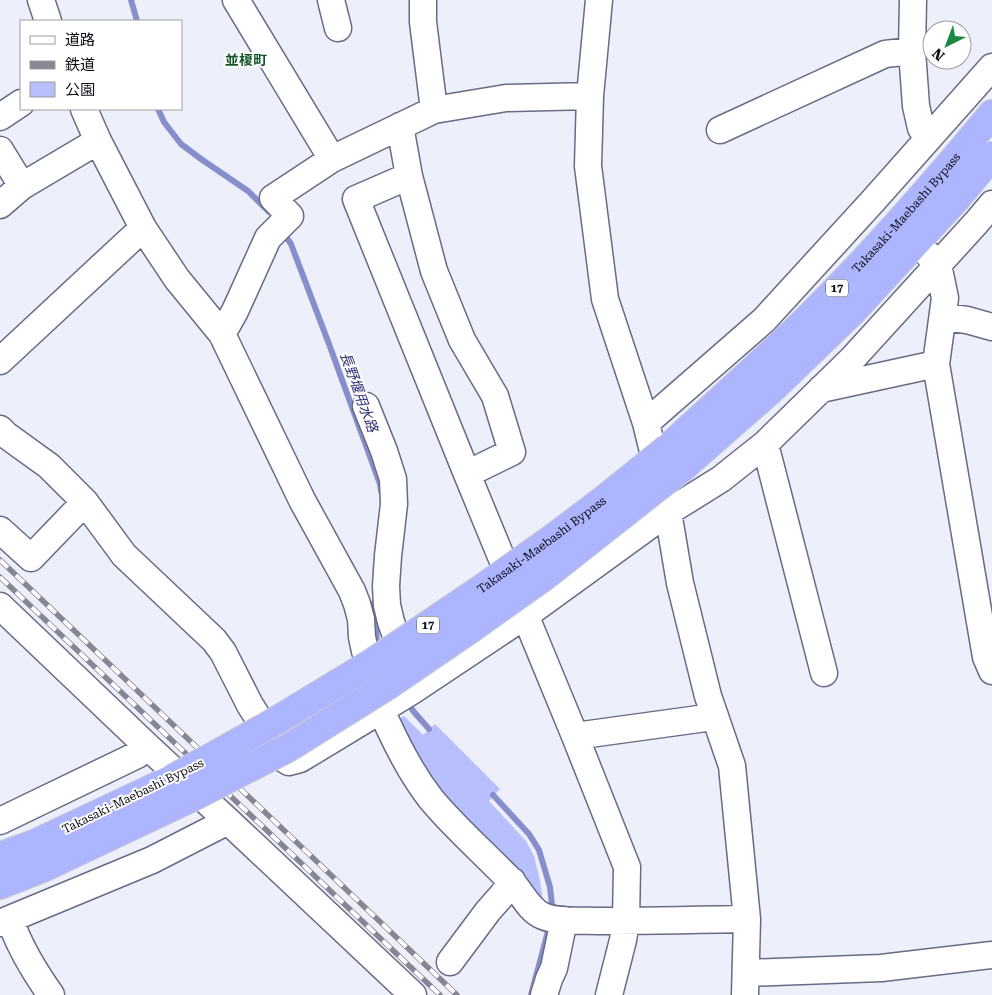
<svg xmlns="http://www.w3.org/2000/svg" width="992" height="995" font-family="'Roboto Serif','Noto Sans JP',serif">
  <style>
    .green { fill: #b7bffc }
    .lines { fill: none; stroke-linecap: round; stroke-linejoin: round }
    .stream { stroke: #878ecc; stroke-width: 6 }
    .minor-casing { stroke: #676b84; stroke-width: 29 }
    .highway-casing { stroke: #ceced0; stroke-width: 30 }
    .minor { stroke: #fff; stroke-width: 26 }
    .highway { stroke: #adb5fe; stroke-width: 28 }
    .rail-casing { stroke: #868792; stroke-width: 5.5 }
    .rail { stroke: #fff; stroke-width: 4; stroke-dasharray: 11; stroke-linecap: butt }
    .highway-bridge-casing { stroke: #ceced0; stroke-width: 30; stroke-linecap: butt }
    .highway-bridge { stroke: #adb5fe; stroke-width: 28 }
    .labels { text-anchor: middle; stroke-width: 4; stroke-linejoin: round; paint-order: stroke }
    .shield { fill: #fff; stroke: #54555b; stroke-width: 1 }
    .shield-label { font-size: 11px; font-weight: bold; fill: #0b0c15 }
    .street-label { font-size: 12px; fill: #0b0c15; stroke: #fff }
    .neighbourhood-label { font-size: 14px; font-weight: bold; fill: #145829; stroke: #fff }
    .water-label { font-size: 14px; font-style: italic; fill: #2f2e78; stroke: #fff }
  </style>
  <rect width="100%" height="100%" fill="#edeffb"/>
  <path class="green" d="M404,716L423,735L435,724L500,789L489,801L526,841L534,856L539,876L544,905L433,791L399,719Z"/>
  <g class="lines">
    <path class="stream" d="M131,0L137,21
      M158,109L164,122L181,144L201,159L248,191L269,212
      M283,232L291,244L329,344L380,484L381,491
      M374,603L377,643L380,650
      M406,701L414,712L429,729
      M493,795L529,834L539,850L550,887L552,905L551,911
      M531,995L550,924"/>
    <g class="minor-casing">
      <path id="minor" d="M41,0L48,21
        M236,0L332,159
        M331,0L338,28
        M423,0V22L434,110
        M599,0L590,96L588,166L605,299L646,423L668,512L680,583L708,696L732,766L747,919L745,995
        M913,0L912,51L916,106L921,128L928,138
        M84,109L98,141L143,228L177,279L222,334L302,500L352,591L357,604L361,619L362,637L365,651L380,682
        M0,117L21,103
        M400,126L409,176L434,271L462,340L495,396L512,452L467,474
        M720,130L885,54L912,51
        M0,150L22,186
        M409,176L356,199L467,474L575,736L627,867L626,921L623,940L609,995
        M0,205L22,186L98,141
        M943,317L967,320L992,327
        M222,334L235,311L268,238L290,216L273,198L332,159L434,110L506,98L590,96
        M0,361L143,228
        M936,364L986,657L992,671
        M821,389L936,364L945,298L940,274L929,255
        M366,406L384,451L393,479L394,504L388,556L386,586L387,605L391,622L406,664
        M646,423L764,320L872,202L992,67
        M0,429L6,435L49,466L85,502L124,555L214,640L223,652L250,705L284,759L289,762L300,759L381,710L374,695
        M765,444L824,673
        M0,530L31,558L85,502
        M0,606L148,747L228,821L413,995
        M575,736L706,718L715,716
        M0,821L137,755L148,747
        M10,919C19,947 34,971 51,995
        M747,919C697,920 648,921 599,921C581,920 560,923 543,916C528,910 521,891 510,880C484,853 455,828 431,799C410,772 395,741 381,710L412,691L526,615L668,512L721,479L765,444L853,358L976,223L992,204
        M0,923L152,860L228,821
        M450,962L488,911L503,894L512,881
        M746,973L881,968L992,955
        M544,995L549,979L554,968L564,920"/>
    </g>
    <g class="highway-casing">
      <g id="highway">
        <path id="s1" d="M668,448C711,408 754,370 796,330C866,262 930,189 992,114"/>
        <path d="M682,468L772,389L851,313L956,199L992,156"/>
        <path d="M0,856L34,844L172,779"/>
        <path d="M0,885L43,868L191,798"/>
      </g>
    </g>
    <use href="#minor" class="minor"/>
    <use href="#highway" class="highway"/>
    <g class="rail-casing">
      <path id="rail" d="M0,560L457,995
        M0,577L440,995"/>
    </g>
    <use href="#rail" class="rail"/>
    <g class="highway-bridge-casing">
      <g id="highway-bridge">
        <path id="s2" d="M172,779L269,725L373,662L484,587L553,538L606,498L668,448"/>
        <path d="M191,798L288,748L387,686L469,630L545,576L682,468"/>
      </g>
    </g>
    <use href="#highway-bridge" class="highway-bridge"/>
  </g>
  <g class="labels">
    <g class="shield">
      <rect x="826" y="279.5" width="22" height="17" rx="4"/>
      <rect x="417" y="616.5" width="22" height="17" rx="4"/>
    </g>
    <g class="shield-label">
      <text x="837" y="292">17</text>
      <text x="428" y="629">17</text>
    </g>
    <g class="street-label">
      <text dy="4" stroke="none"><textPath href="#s1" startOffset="335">Takasaki-Maebashi Bypass</textPath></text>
      <text dy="4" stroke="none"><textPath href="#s2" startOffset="438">Takasaki-Maebashi Bypass</textPath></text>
      <text transform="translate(133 796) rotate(-26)" y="4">Takasaki-Maebashi Bypass</text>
    </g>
    <g class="neighbourhood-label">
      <text x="246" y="65">並榎町</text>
    </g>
    <g class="water-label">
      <text transform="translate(359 392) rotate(70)" y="5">長野堰用水路</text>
    </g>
  </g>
  <rect x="20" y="20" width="162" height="90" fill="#ffffff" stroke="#9d9ea1"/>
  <rect x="30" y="36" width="25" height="8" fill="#ffffff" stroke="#9d9ea1"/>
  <text x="65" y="45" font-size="15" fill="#0b0c15">道路</text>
  <rect x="30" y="61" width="25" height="8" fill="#868792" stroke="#9d9ea1"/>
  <text x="65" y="70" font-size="15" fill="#0b0c15">鉄道</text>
  <rect x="30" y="82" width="25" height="15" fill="#b7bffc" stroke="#9d9ea1"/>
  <text x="65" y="95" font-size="15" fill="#0b0c15">公園</text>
  <g transform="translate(947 45) rotate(222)"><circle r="24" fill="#ffffff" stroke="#9d9ea1"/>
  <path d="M0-4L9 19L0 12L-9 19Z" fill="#1b8941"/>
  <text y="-8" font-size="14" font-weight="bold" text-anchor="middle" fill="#0b0c15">N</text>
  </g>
</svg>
